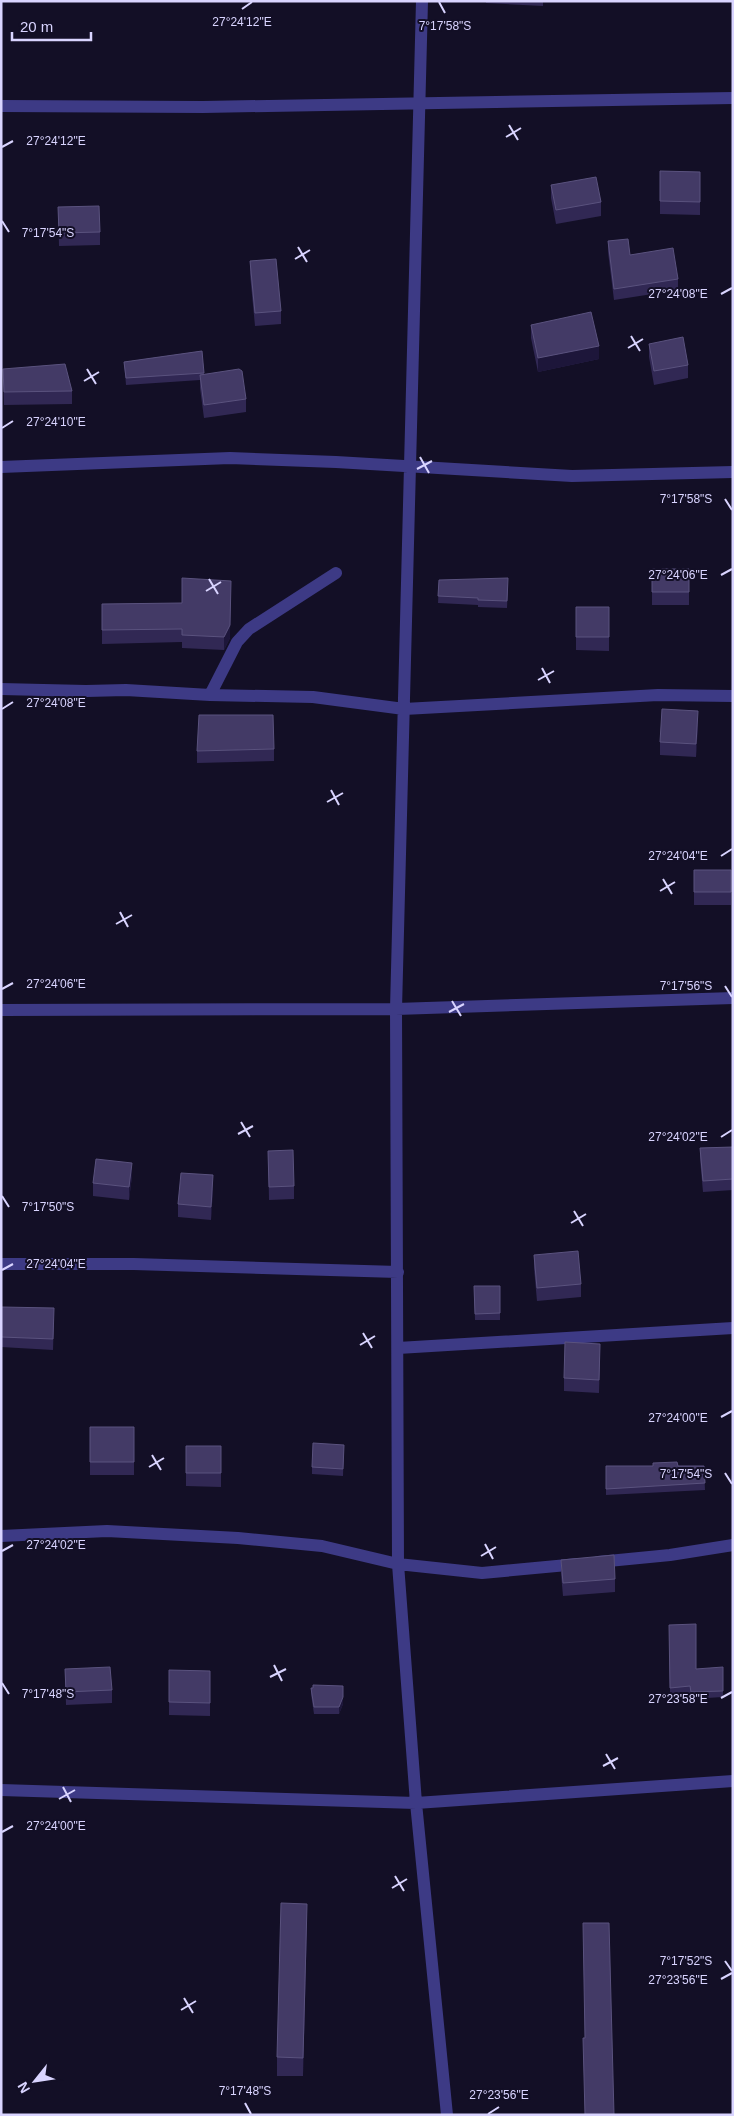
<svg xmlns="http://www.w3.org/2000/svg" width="734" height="2116" font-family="Arial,sans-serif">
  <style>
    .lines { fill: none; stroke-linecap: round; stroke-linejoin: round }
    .minor { stroke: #3d3a85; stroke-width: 12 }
    .wall { fill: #312854 }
    .shaded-wall { fill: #1d163a }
    .building { fill: #433a66; stroke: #5a527e }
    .ticks { fill: none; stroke: #d9d4ff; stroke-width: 2 }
    .ticks-label { font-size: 12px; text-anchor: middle; fill: #d9d4ff; stroke: #130f26; stroke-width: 4; stroke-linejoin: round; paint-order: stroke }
  </style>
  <rect width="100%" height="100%" fill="#130f26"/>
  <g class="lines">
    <path class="minor" d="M422,1L396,1009L398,1564L416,1803L447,2115
      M1,106L203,107L733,98
      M1,467L230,458L336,462L572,476L733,472
      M1,689L86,691L126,690L210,695L313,697L404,709L658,695L733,696
      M210,695L237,642L249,629L336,573
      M1,1010L396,1009L733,998
      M1,1264H134L398,1272
      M398,1348L733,1328
      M1,1536L107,1531L238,1538L322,1546L398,1564L482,1573L578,1564
      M598,1562L670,1555L733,1545
      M1,1790L416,1803L733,1781"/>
  </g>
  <path class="wall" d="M486,1H543V6L486,3Z
    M660,171L700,172V215L660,214Z
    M551,185L601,202V216L556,224L551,198Z
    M58,207L100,232V245L59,246Z
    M608,241L630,255L678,279V290L614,300L608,252Z
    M250,261L281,311V324L255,326L250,274Z
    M531,325L599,359L538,372L531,338Z
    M649,344L688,365V378L654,385L649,357Z
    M202,351L204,374L246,399V412L204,418L200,388V380L126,385L124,362Z
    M3,369L72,391V404L4,405Z
    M652,569H689V605H652Z
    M439,580L508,585L507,608L478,607V605L438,603Z
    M102,604L230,638L224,650L182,648V642L102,644Z
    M576,607H609V651L576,650Z
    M698,725L696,757L660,755V742Z
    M274,749V761L197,763V751Z
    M694,870H731V905H694Z
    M733,1147V1190L703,1192L700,1159V1148Z
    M268,1151L294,1186V1199L269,1200Z
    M132,1176L129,1200L93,1196V1183Z
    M213,1189L211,1220L178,1217V1204Z
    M534,1255L581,1284V1297L537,1301L534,1268Z
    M474,1286H500V1320H475Z
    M1,1307L54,1319L53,1350L1,1347Z
    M600,1357L599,1393L564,1391V1378Z
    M90,1427H134V1475H90Z
    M344,1445L343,1476L312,1474V1467Z
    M186,1446H221V1487L186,1486Z
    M606,1466H704L705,1490L606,1495Z
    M561,1560L615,1579V1592L563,1596L561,1574Z
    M669,1625L696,1669L723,1691V1697L691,1699L690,1693L670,1695Z
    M65,1669L112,1690V1703L66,1705Z
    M169,1670L210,1671V1716L169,1715Z
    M311,1688L343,1704L339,1714H314L311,1694Z
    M307,1923L303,2076H277V2057Z"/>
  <path class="shaded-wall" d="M599,346V359L538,372V358Z
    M231,581L230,638L224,650V637Z
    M698,711V725L696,757V744Z
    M132,1163V1176L129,1200V1187Z
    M213,1175V1189L211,1220V1207Z
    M343,1697V1704L339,1714V1707Z
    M307,1904V1923L303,2076V2058Z"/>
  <path class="building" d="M660,171L700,172V202L660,201Z
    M596,177L601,202L556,210L551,185Z
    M99,206L100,232L59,233L58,207Z
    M628,239L630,255L673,248L678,279L614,289L608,241Z
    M276,259L281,311L255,313L250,261Z
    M591,312L599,346L538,358L531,325Z
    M683,337L688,365L654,371L649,344Z
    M202,351L204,373L126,378L124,362Z
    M65,364L72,391L4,392L3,369Z
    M239,369L242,371L246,399L204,405L200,375Z
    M652,569H689V592H652Z
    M182,578L231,581L230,625L224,637L182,635V629L102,630V604L182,603Z
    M508,578L507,601L478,600V598L438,596L439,580Z
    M576,607H609V637H576Z
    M662,709L698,711L696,744L660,742Z
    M199,715H273L274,749L197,751Z
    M694,870H731V892H694Z
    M733,1147V1179L703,1181L700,1148Z
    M293,1150L294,1186L269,1187L268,1151Z
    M96,1159L132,1163L129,1187L93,1183Z
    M181,1173L213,1175L211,1207L178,1204Z
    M578,1251L581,1284L537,1288L534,1255Z
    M474,1286H500V1313L475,1314Z
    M1,1307L54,1308L53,1339L1,1337Z
    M565,1342L600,1344L599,1380L564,1378Z
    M90,1427H134V1462H90Z
    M313,1443L344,1445L343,1469L312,1467Z
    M186,1446H221V1473H186Z
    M677,1462L678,1466H704L705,1483L606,1489V1466H653V1463Z
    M614,1555L615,1579L563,1583L561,1560Z
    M696,1624V1669L723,1667V1691L691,1692L690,1686L670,1688L669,1625Z
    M110,1667L112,1690L66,1692L65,1669Z
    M169,1670L210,1671V1703L169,1702Z
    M313,1685L343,1686V1697L339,1707H314L311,1688H313Z
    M281,1903L307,1904L303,2058L277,2057Z
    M583,1923H609L614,2115H585L583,2038H585Z"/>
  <path class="ticks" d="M439,2L445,13M242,9L252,2M509,125L518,140M506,137L521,128M2,147L13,141M2,221L9,232M298,247L307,262M295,259L310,250M721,294L732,288M631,336L640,351M628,348L643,339M87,369L96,384M84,381L99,372M2,428L13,421M420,457L429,473M417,469L432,461M725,499L732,510M721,575L732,569M209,579L218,594M206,591L221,582M542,668L550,683M538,680L554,671M2,709L13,702M331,790L339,805M327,802L343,793M721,856L732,849M663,879L672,894M660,891L675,882M120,912L128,927M116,924L132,915M725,986L732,997M2,989L13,983M452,1001L461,1016M449,1012L464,1004M241,1122L250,1137M238,1134L253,1126M721,1137L732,1130M2,1196L9,1207M574,1211L583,1226M571,1223L586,1214M2,1270L13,1264M363,1333L372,1348M360,1345L375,1336M721,1417L732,1411M152,1455L161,1470M149,1467L164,1458M725,1473L732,1484M485,1544L493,1559M2,1551L13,1545M481,1556L496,1547M274,1665L282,1681M270,1677L286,1669M2,1683L9,1694M721,1698L732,1692M606,1754L615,1769M603,1766L618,1758M63,1787L71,1802M59,1799L75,1790M2,1832L13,1826M395,1876L404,1891M392,1888L407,1879M725,1961L732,1971M721,1979L732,1973M184,1998L193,2013M181,2010L196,2001M245,2103L251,2114M488,2114L499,2107"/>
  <g class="ticks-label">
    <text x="242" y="26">27°24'12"E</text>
    <text x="445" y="30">7°17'58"S</text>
    <text x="56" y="145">27°24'12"E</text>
    <text x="48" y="237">7°17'54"S</text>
    <text x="678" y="298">27°24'08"E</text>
    <text x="56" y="426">27°24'10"E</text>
    <text x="686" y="503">7°17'58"S</text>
    <text x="678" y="579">27°24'06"E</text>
    <text x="56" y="707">27°24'08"E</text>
    <text x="678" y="860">27°24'04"E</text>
    <text x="56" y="988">27°24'06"E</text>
    <text x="686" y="990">7°17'56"S</text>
    <text x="678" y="1141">27°24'02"E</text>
    <text x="48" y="1211">7°17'50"S</text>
    <text x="56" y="1268">27°24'04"E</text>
    <text x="678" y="1422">27°24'00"E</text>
    <text x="686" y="1478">7°17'54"S</text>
    <text x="56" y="1549">27°24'02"E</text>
    <text x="48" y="1698">7°17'48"S</text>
    <text x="678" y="1703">27°23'58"E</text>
    <text x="56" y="1830">27°24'00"E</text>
    <text x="686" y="1965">7°17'52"S</text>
    <text x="678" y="1984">27°23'56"E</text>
    <text x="245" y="2095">7°17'48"S</text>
    <text x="499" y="2099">27°23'56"E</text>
  </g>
  <rect width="734" height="2116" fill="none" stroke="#d9d4ff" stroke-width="5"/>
  <g transform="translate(35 2081) rotate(240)" stroke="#130f26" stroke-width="4" paint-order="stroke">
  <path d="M0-4L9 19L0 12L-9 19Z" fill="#d9d4ff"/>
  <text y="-8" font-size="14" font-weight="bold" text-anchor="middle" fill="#d9d4ff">N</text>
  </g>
  <path d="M12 32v8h79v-8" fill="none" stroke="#d9d4ff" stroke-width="2.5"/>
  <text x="20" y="32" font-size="15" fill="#d9d4ff" stroke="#130f26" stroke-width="4" paint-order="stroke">20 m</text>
</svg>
